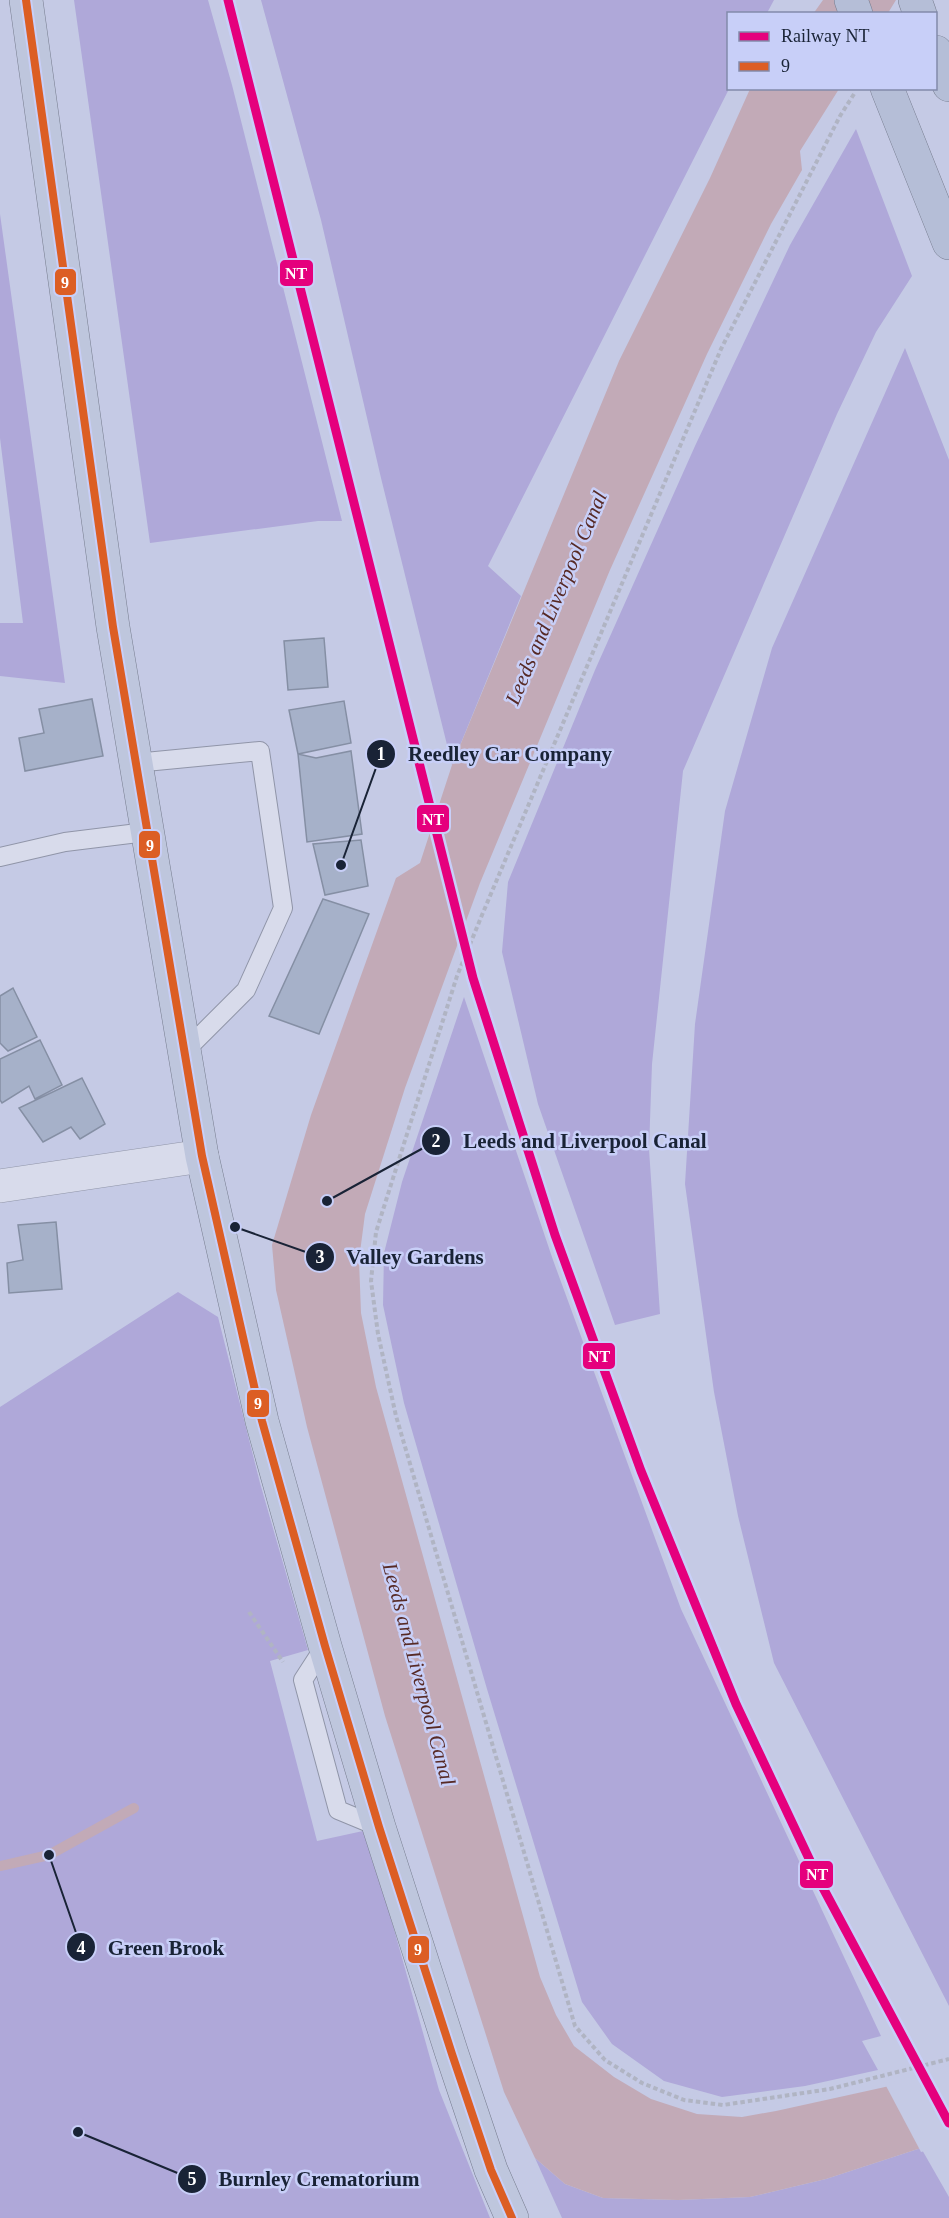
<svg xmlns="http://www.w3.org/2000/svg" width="949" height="2218" font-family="'Times New Roman',serif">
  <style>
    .green { fill: #afa8d9 }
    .water { fill: #c2aab7 }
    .pier { fill: #c5cae5 }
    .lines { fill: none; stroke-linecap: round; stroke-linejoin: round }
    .stream { stroke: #c2aab7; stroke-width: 10 }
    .building { fill: #a6b1c9; stroke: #858fa4; stroke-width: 1.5 }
    .service-casing { stroke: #9095a8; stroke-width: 20 }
    .minor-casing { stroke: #9095a8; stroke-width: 34 }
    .trunk-casing { stroke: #767c8e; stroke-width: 34 }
    .motorway-casing { stroke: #767c8e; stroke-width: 34 }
    .path { stroke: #b0b4c3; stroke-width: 4; stroke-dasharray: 4.5 3; stroke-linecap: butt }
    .service { stroke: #d8dbeb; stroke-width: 18 }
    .minor { stroke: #d8dbeb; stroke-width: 33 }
    .trunk { stroke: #bec6dd; stroke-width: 33 }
    .motorway { stroke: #b5bed7; stroke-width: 33 }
    .bus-1-casing { stroke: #c8cff8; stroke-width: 12 }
    .bus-1 { stroke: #dc5e24; stroke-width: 8 }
    .rail-1-casing { stroke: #c8cff8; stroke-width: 14 }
    .rail-1 { stroke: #e5007d; stroke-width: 9 }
    .labels { text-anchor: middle; stroke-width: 5; stroke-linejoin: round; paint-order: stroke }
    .water-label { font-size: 21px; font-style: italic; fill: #572a26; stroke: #c8cff8 }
    .leader { fill: none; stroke: #192336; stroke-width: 2 }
    .callout-dot { fill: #192336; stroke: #c8cff8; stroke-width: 2 }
    .mark-label { font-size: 18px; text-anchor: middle; font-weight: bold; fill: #fff }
    .callout-label { font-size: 21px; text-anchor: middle; font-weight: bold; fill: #192336; stroke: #c8cff8; stroke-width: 5; stroke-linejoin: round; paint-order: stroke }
    .line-badge { stroke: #c8cff8; stroke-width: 2 }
    .badge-label { font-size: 16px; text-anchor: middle; font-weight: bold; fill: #fff }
  </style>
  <rect width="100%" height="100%" fill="#c5cae5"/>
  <path class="green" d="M74,0H208L232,85L342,521H318L150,543Z
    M261,0H774L767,13L728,14L729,89L488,566L521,596L452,765L381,478L321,220Z
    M856,129L912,276L876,332L837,414L683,771L652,1064L649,1149L660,1314L615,1325L538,1104L502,952L508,882L595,670L695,446L790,245Z
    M0,214L65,683L0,676V623H23L0,438Z
    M905,348L949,460V2006L774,1663L738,1516L714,1392L685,1184L695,1024L725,811L772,648Z
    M464,997L553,1260L681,1609L881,2036L862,2041L878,2070L805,2086L722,2097L664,2081L612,2044L582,2002L487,1689L404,1403L383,1305L384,1253L402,1182Z
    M178,1292L218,1317L260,1483L308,1650L270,1661L317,1841L363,1831L390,1915L439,2090L490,2218H0V1407Z
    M921,2148L949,2197V2218H562L535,2158L565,2184L603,2198L678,2200L750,2197L826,2179Z"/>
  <path class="water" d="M823,0H896L888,13L813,14Z
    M750,89H839L800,151L802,170L771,224L707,354L610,570L480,883L405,1088L365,1214L359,1260L361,1313L376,1387L540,1977L556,2015L574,2046L614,2077L651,2099L697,2114L742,2117L776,2111L885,2087L949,2069L921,2148L826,2179L750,2197L678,2200L603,2198L565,2184L535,2158L504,2092L385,1716L307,1427L276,1290L272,1245L311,1115L396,878L420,863L452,765L619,361L710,178Z"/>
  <path class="pier" d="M949,2066V2145L921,2152L885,2084Z"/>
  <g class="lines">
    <path class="stream" d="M0,1866L49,1855L134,1808"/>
  </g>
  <path class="building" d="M324,638L328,687L288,690L284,641Z
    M92,699L103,756L25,771L19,738L44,733L39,709Z
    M344,701L351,743L298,754L289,710Z
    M351,751L362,834L307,842L298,754L316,758Z
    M361,840L368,886L325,895L313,844Z
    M323,899L369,914L319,1034L269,1016Z
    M13,988L37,1037L8,1051L0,1043V996Z
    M40,1040L62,1085L35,1099L29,1086L2,1103L0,1100V1059Z
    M82,1078L105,1124L80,1139L71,1127L43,1142L19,1108Z
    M56,1222L62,1289L9,1293L7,1263L23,1260L18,1225Z"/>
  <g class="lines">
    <g class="service-casing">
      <path id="service" d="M135,763L260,751L283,908L246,990L184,1052
        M0,857L65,842L146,832
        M325,1646L303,1680L338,1810L379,1827"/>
    </g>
    <g class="minor-casing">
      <path id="minor" d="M0,1186L202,1156"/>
    </g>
    <g class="trunk-casing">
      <path id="trunk" d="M26,0L113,627L202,1156L262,1421L325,1646L379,1827L452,2054L491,2170L512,2218"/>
    </g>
    <g class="motorway-casing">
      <path id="motorway" d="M851,0L856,14
        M915,0L920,14
        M936,52L949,85
        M887,88L949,243"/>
    </g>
    <path class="path" d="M854,94L840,116L721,349L482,915L457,976L376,1232L371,1281L378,1334L396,1416L575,2026L605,2060L642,2083L684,2100L723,2105L830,2089L949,2059
      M249,1612L283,1662"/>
    <use href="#service" class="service"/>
    <use href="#minor" class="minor"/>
    <use href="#trunk" class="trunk"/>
    <use href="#motorway" class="motorway"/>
    <g class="bus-1-casing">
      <path id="bus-1" d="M26,0L113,627L202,1156L262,1421L325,1646L379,1827L452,2054L491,2170L512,2218"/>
    </g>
    <use href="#bus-1" class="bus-1"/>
    <g class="rail-1-casing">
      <path id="rail-1" d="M228,0L473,978L555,1235L641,1471L736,1704L822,1886L949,2123"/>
    </g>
    <use href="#rail-1" class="rail-1"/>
  </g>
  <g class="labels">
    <g class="water-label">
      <text transform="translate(556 598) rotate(-67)" y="7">Leeds and Liverpool Canal</text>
      <text transform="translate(419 1674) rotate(75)" y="7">Leeds and Liverpool Canal</text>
    </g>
  </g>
  <path class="leader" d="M341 865L381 754M327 1201L436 1141M235 1227L320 1257M49 1855L81 1947M78 2132L192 2179"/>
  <g class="callout-dot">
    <circle cx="341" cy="865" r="6"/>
    <circle cx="327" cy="1201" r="6"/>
    <circle cx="235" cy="1227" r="6"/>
    <circle cx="49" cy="1855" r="6"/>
    <circle cx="78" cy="2132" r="6"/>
    <circle cx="381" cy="754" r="15"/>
    <circle cx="436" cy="1141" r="15"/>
    <circle cx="320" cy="1257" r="15"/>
    <circle cx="81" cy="1947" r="15"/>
    <circle cx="192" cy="2179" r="15"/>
  </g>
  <g class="mark-label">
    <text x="381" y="760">1</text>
    <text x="436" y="1147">2</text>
    <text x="320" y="1263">3</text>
    <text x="81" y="1954">4</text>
    <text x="192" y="2185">5</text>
  </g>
  <g class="callout-label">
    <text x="510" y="761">Reedley Car Company</text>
    <text x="585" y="1148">Leeds and Liverpool Canal</text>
    <text x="415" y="1264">Valley Gardens</text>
    <text x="166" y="1955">Green Brook</text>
    <text x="319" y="2186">Burnley Crematorium</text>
  </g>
  <g class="line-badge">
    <rect x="279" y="259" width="35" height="28" rx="6" fill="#e5007d"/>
    <rect x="54" y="268" width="23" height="28" rx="6" fill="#dc5e24"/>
    <rect x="416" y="804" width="34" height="29" rx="6" fill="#e5007d"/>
    <rect x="138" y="830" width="23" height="29" rx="6" fill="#dc5e24"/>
    <rect x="582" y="1342" width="34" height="28" rx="6" fill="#e5007d"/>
    <rect x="246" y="1389" width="24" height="29" rx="6" fill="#dc5e24"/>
    <rect x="799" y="1860" width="35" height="29" rx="6" fill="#e5007d"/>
    <rect x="407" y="1935" width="23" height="29" rx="6" fill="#dc5e24"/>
  </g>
  <g class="badge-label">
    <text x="296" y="279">NT</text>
    <text x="65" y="288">9</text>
    <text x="433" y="825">NT</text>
    <text x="150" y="851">9</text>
    <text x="599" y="1362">NT</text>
    <text x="258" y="1409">9</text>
    <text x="817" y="1880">NT</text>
    <text x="418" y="1955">9</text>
  </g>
  <rect x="727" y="12" width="210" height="78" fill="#c8cff8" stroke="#828aaa" stroke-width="1.5"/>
  <rect x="739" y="32" width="30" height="9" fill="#e5007d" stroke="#828aaa" stroke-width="1.5"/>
  <text x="781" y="42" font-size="18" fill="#192336">Railway NT</text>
  <rect x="739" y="62" width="30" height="9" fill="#dc5e24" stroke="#828aaa" stroke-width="1.5"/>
  <text x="781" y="72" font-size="18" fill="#192336">9</text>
</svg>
